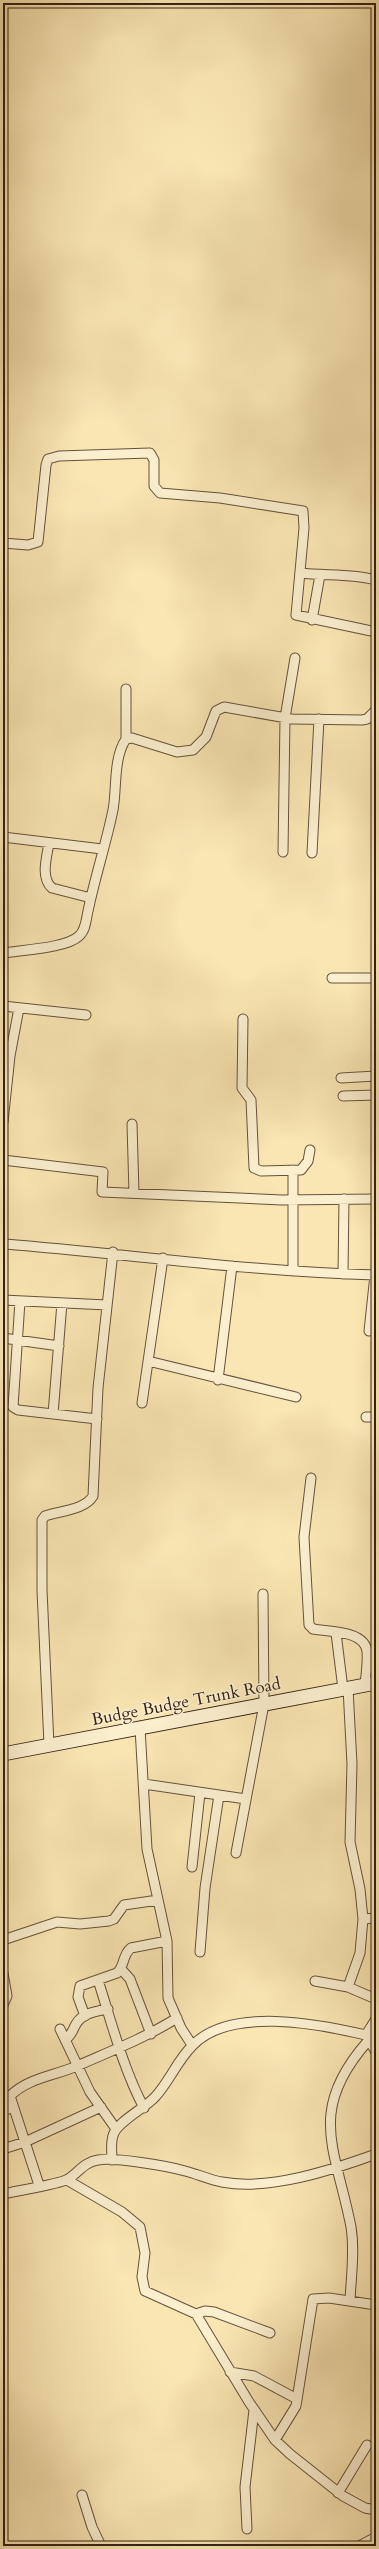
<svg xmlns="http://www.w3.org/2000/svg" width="379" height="2549" font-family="Cardo,serif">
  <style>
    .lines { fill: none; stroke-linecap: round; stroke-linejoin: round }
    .minor-casing { stroke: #65523c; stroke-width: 11 }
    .secondary-casing { stroke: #342015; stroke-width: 15 }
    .minor { stroke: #fbefce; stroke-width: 9 }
    .secondary { stroke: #fbefce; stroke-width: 13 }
    .labels { text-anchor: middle; stroke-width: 3; stroke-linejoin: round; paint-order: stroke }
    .street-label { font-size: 17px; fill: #342015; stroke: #fbefce }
  </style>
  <rect width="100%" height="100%" fill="#f9e6b3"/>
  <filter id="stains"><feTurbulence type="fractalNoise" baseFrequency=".005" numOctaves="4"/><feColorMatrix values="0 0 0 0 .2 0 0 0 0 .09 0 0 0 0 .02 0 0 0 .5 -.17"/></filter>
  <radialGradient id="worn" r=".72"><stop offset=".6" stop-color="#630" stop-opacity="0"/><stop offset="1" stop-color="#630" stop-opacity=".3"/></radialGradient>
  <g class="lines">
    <g class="minor-casing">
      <path id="minor" d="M3,543L28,545L38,542L46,465L48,459L59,456L150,453L154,460V486L160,493L220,498L303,511L304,528L296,615L376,632
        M300,573C326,576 351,573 376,580
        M312,620L320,575
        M126,689V739
        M3,837L102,849
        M49,843C47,856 40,878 52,888L91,898
        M283,852L285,718L295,658
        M312,853L319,719
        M3,953C21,950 67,948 79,936C86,930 86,919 88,911C95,877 106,844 113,810C117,789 113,758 126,739L132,738L177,752L193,750L206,737L216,711L224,707L292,719L362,720L367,719L376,710
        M332,978H376
        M3,1006L86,1015
        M243,1019L242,1088L251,1100L254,1168L261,1171L301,1170L308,1161L310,1150
        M341,1078L376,1076
        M343,1096L376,1095
        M3,1122L10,1056L19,1008
        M132,1124L134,1193
        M3,1160L103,1172L102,1192L282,1200L376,1199
        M5,1244C129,1254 252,1272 376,1275
        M293,1271V1170
        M343,1274L344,1199
        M3,1300L107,1305
        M20,1301L13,1407L18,1410L97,1419
        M369,1331L375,1275
        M3,1338L59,1346
        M148,1361L296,1397
        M218,1380L232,1266
        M142,1403L163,1258
        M53,1414L62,1303
        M366,1417H376
        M311,1478L304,1537L309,1625L313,1629C329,1632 364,1630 367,1651C368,1662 366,1674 365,1685
        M336,1633L343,1689
        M348,1688L352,1764L350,1842L360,1889L363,1919L360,1953L348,1987
        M140,1728L147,1849L167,1941L168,1998L181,2028L192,2045
        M49,1745L42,1590V1520L45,1516C59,1511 85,1510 93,1496L98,1388L113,1252
        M144,1784L246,1799
        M236,1853L264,1704L263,1594
        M192,1867L200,1793
        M363,1919L376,1918
        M3,1940L57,1922L80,1924L109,1921L114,1919L124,1905L158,1900
        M200,1952L205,1888L219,1795
        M121,1969L130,1979L151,2034
        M3,1973L7,1996L3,2005
        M98,1980C112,2024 123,2068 144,2108
        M315,1981L348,1987L376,1999
        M85,2016L78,1997L80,1986L117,1973C125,1966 122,1955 131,1948L167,1941
        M376,2019L366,2035L376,2052
        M60,2029L90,2092L116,2129
        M65,2040C72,2035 72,2031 76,2024C82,2013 97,2011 108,2009
        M3,2111L13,2107
        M3,2149L25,2142L101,2107
        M112,2160C112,2151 110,2141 114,2133C119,2121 145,2108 155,2097C169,2082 177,2061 192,2046C229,2006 319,2024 366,2035
        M67,2180L122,2212L140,2227L145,2253L142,2277L145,2291L196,2314L249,2402L275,2440L290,2454L343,2496L365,2508L376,2510
        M39,2185L10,2096C28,2078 54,2076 77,2066C111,2051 145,2038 177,2018
        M3,2194C15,2191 61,2184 68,2179C78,2173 84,2162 98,2160C114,2157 168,2166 185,2171C197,2174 210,2180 222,2182C269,2191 332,2170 376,2154
        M350,2301C351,2277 355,2251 351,2227C336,2149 306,2111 368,2041
        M196,2314L205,2311L214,2312L270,2333
        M230,2372L254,2376L297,2399
        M275,2440L296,2406L313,2299L329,2298L376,2305
        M338,2493L367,2445
        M82,2495L92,2527L101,2546
        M247,2529L245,2487L254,2410
        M359,2546L376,2537"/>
    </g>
    <g class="secondary-casing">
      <path id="secondary" d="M3,1754L376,1683"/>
    </g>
    <use href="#minor" class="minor"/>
    <use href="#secondary" class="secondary"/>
  </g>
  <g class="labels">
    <g class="street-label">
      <text transform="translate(186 1701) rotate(-11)" y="6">Budge Budge Trunk Road</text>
    </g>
  </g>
  <rect width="379" height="2549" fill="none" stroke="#f9e6b3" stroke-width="16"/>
  <rect x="4" y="4" width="371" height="2541" fill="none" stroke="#342015" stroke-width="2"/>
  <rect x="8" y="8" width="363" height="2533" fill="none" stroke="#342015"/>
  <rect width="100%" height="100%" filter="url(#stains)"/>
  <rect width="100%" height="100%" fill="url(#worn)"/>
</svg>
